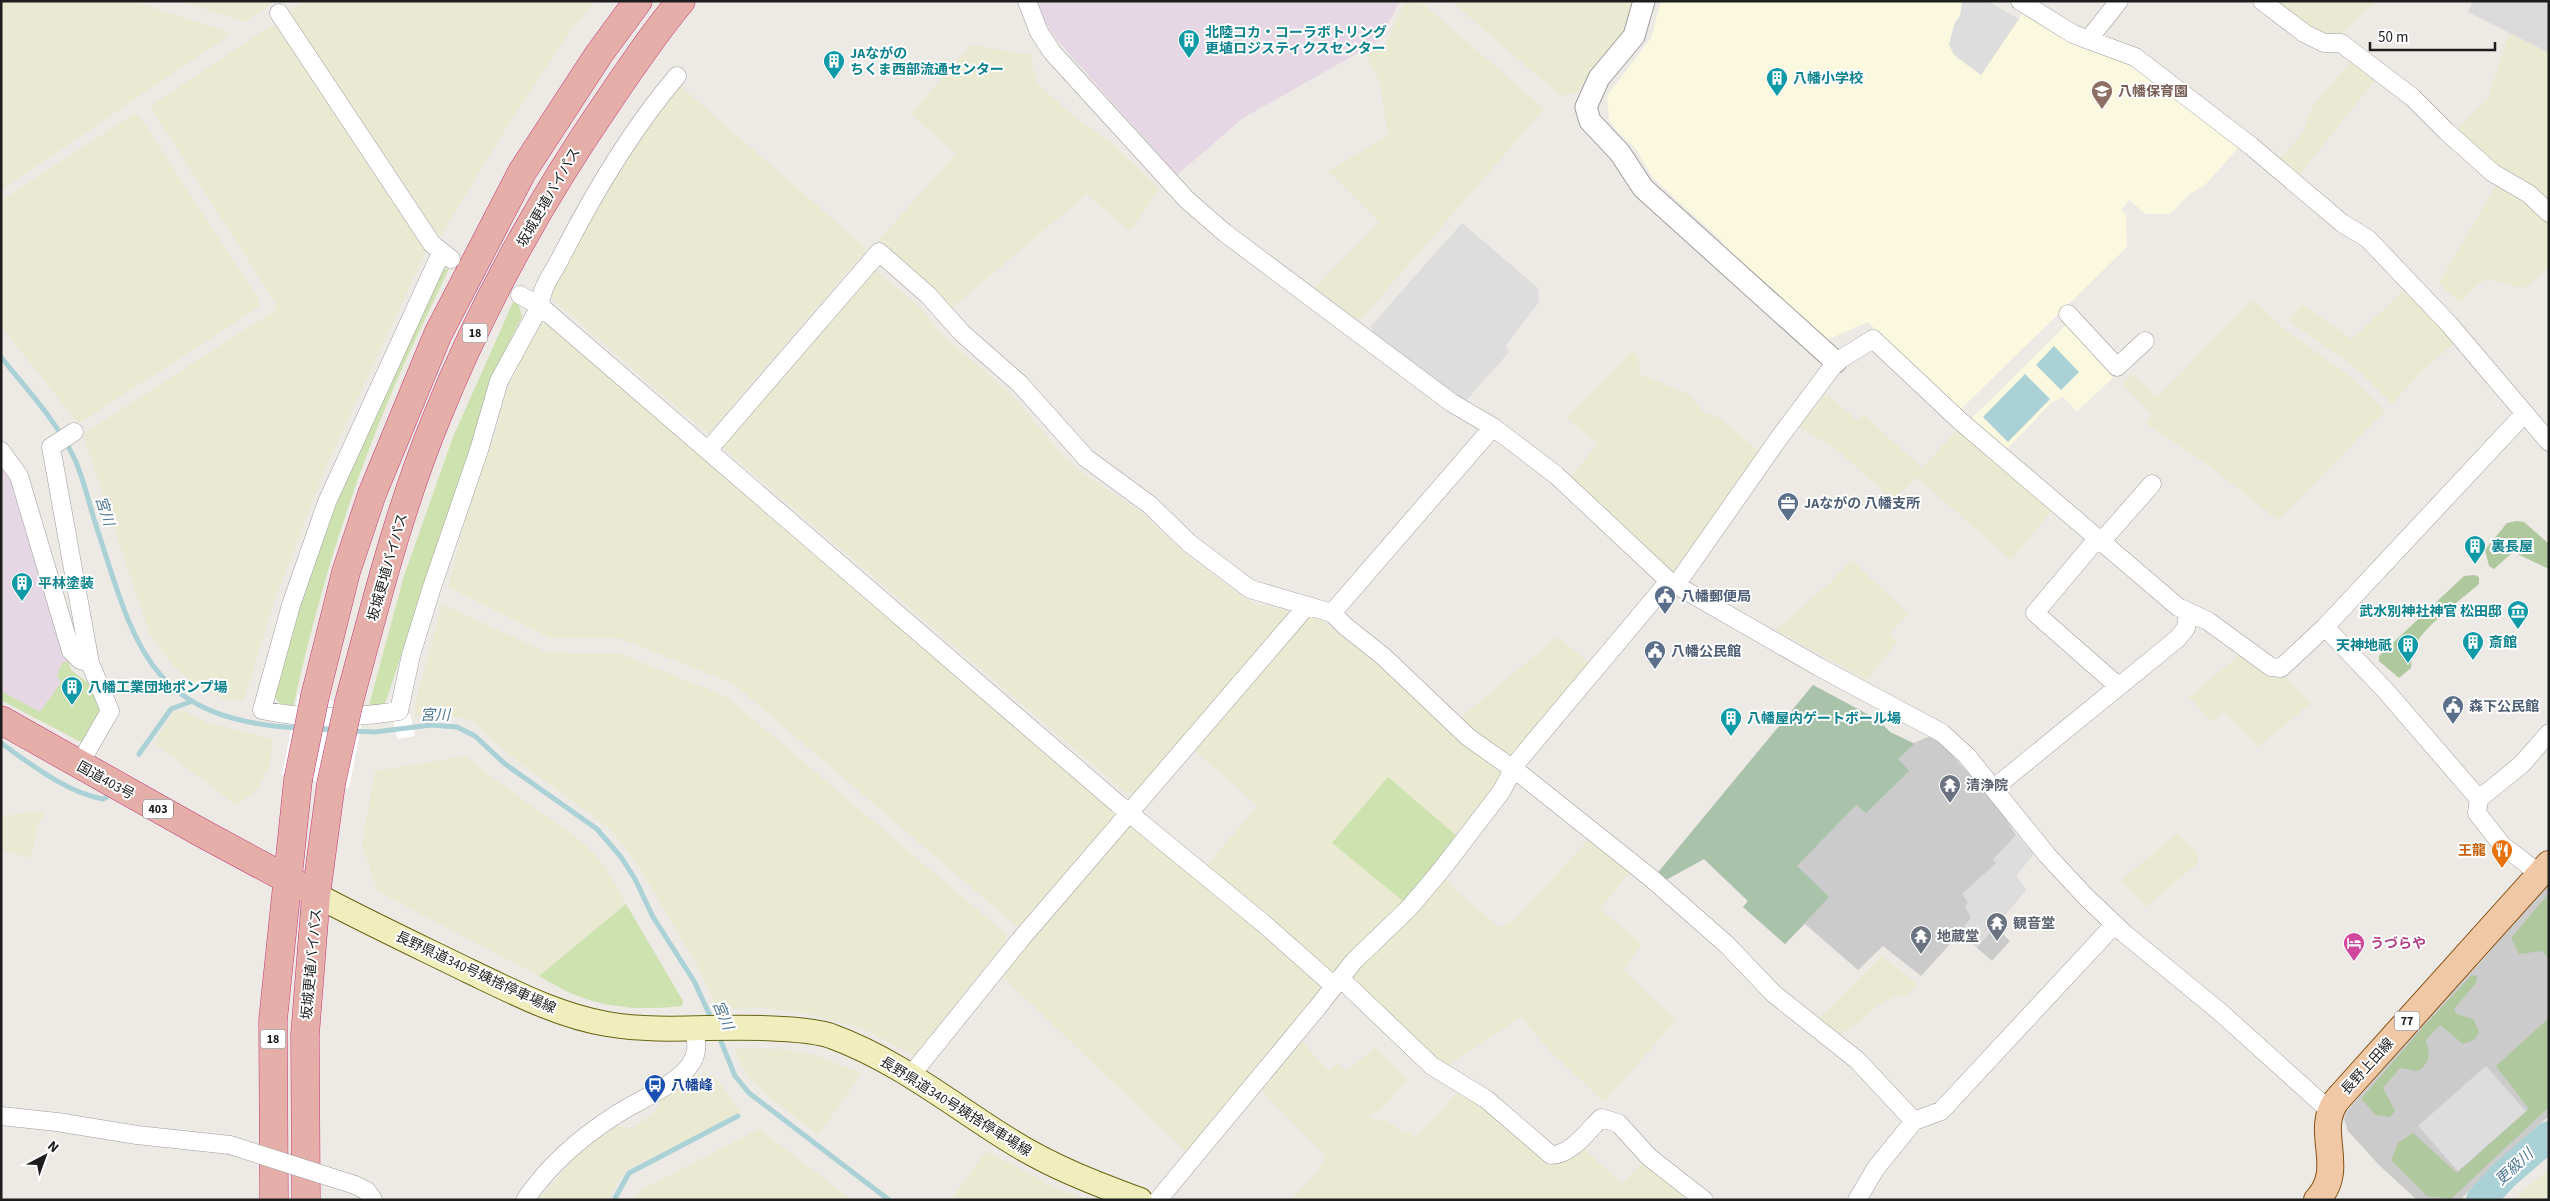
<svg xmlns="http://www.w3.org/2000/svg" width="2550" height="1201" font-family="'Source Sans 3','Noto Sans JP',sans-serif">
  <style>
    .residential { fill: #dbdada }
    .industrial { fill: #e5d7e4 }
    .education { fill: #fbf8e0 }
    .religious { fill: #cbcbcb }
    .farmland { fill: #eae9d2 }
    .grass { fill: #cee2b0 }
    .forest { fill: #afc89e }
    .cemetery { fill: #a8c3a9 }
    .parking { fill: #ddd }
    .water { fill: #aad1d6 }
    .pier { fill: #fff }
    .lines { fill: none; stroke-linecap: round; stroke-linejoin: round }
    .stream { stroke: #aad1d6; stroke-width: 5 }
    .river { stroke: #aad1d6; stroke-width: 30 }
    .minor-casing { stroke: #9e9e9e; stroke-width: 19 }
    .tertiary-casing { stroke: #9e9e9e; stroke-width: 23 }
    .secondary-casing { stroke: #676612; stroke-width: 26 }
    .primary-casing { stroke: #855112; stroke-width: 28 }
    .trunk-casing { stroke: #c43979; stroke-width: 29 }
    .minor { stroke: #fff; stroke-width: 18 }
    .tertiary { stroke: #fff; stroke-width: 21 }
    .secondary { stroke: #f1eebe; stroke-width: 24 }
    .primary { stroke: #f0c8a6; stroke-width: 26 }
    .trunk { stroke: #e6aea8; stroke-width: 28 }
    .minor-bridge-casing { stroke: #9e9e9e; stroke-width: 19; stroke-linecap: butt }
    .trunk-bridge-casing { stroke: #c43979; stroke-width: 29; stroke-linecap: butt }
    .minor-bridge { stroke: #fff; stroke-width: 18 }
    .trunk-bridge { stroke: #e6aea8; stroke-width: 28 }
    .labels { text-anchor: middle; stroke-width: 4; stroke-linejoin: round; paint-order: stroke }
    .shield { fill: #fff; stroke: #616161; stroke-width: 1 }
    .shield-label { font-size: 12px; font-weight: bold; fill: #1d1d1d }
    .culture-label { font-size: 14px; font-weight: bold; fill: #0d838f; stroke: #fff; text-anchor: start }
    .education-label { font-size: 14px; font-weight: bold; fill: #785e54; stroke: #fff; text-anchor: start }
    .street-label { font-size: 14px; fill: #1d1d1d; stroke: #fff }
    .service-label { font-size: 14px; font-weight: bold; fill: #4e5e75; stroke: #fff; text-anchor: start }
    .worship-label { font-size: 14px; font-weight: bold; fill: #5b616d; stroke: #fff; text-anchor: start }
    .food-label { font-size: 14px; font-weight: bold; fill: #c56008; stroke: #fff; text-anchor: end }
    .hotel-label { font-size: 14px; font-weight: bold; fill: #b23c85; stroke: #fff; text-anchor: start }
    .transit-label { font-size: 14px; font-weight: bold; fill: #164399; stroke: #fff; text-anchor: start }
    .water-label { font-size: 15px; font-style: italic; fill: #4e7893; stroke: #fff }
  </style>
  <rect width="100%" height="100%" fill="#ede9e4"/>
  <path class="residential" d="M2473,1H2549V53L2468,12Z"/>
  <path class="industrial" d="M1037,1H1400L1379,41L1243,118L1177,175L1056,39L1042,17Z
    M1,464L12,480L71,670L93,687L81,742L1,700Z"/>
  <path class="education" d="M1661,1H1988L2019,19L2023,13L2077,46L2134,67L2238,148L2205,185L2191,193L2170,214H2146L2129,200L2121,210L2126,215L2127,247L1961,409L1955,408L1868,322L1827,340L1719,245L1722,241L1653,178L1636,149L1616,130L1609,120L1607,96L1651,38Z
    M2067,324L2113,378L2077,411L2063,397L2051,403L2004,452L1968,422Z"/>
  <path class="religious" d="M1813,685L1878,720L1890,732L1914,743L1928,737L1937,739L1995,802L2016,835L2033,854L2016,876L2026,890L1995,927L2010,941L1992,961L1960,933L1921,976L1883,946L1858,970L1805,924L1785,944L1743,907L1748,901L1704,859L1664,881L1656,875Z
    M2549,882V1116L2494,1165L2460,1200H2417L2379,1165L2348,1131L2344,1119L2346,1112L2420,1026L2479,964Z"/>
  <path class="farmland" d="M1,1H132L226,31L228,36L1,190Z
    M181,1H276L245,22Z
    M307,1H595L571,30L502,135L440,237L430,227L289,20L291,11Z
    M1406,1H1420L1544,109L1362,318L1356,319L1315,288L1379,222L1328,171L1388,136L1380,83L1366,55L1384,46Z
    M1451,1H1634L1627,31L1591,73L1579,92L1561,96Z
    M2269,1H2376L2339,37L2325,38Z
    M276,25L280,27L427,249L325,469L274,602L244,700H226L205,690L188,679L170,662L150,634L84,438L85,433L274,311L276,304L151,108L153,104L271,26Z
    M2509,33L2549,53V207L2495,169L2458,135V128L2488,99Z
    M971,45L1032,55L1033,70L1038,84L1073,116L1113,144L1159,189L1133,228L1128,230L1087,194L948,311L931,288L876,243L956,154L911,114Z
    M2354,58L2378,76L2298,177L2278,160L2302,134L2313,105Z
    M679,85L867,249L708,434L550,297L588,221L627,156Z
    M135,113L140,117L259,300V307L81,422H77L1,326V201Z
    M2498,182L2529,202L2549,221V267L2528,286L2521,288L2489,279L2477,284L2460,303L2439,283Z
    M873,268L922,309L940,333L1013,396L1065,458L1083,473L1142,513L1181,550L1240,595L1258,605L1287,610L1288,616L1135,794L1126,793L720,445Z
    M2404,290L2455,342L2422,371L2392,404L2356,368L2289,321L2302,304L2352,339Z
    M2253,300L2285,330L2347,374L2385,411L2278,520L2211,467L2146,423L2152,415L2123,384L2131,373L2157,397L2183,372L2203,348Z
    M540,322L553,327L1112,806L1114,818L1020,929L734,684L619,638H550L448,587L468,510L496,432L505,394Z
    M1633,350L1639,359L1640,374L1688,394L1705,413L1720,418L1760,452L1675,572L1671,571L1571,477L1598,443L1566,418Z
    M1826,394L1858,421L1864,415L1922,468L1957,430L2052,510L2011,560L1917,477L1893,500L1836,449L1798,427Z
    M1851,560L1909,614L1889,634L1897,642L1867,680L1776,630L1831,582Z
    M442,604L543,651L568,653H618L727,697L1007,935L1005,942L914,1056L868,1031L836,1021L804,1013L761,1008L718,1009L698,967L640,868L610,829L506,752L473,722L458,717L415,716V704Z
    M1305,615L1323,621L1381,666L1463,744L1502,773L1495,787L1458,837L1388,777L1332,843L1403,901L1334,971L1329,972L1206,866L1258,806L1192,748Z
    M1557,637L1591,664L1508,760L1458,720Z
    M2242,653L2282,674L2311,703L2258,747L2224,711L2212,722L2189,697Z
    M182,710L208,723L273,739L270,763L258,789L236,805L154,743L173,713Z
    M466,756L490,776L584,843L604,865L626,904L539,976L377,891L362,843L375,771Z
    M28,812H45L37,827L31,858L1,850V817Z
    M1135,821L1321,983V991L1187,1153L1000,974L1127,822Z
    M2178,833L2197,853L2198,863L2146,907L2121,880Z
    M1590,838L1630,871L1600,909L1642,944L1623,970L1676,1020L1604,1102L1550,1051L1521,1017L1445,1067L1350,978L1445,876L1456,891L1500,928L1516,918Z
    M1882,956L1917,984L1907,995L1895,996L1875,1007L1861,1021L1839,1035L1818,1020Z
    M1300,1039L1328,1071L1338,1063L1346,1071L1376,1047L1408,1080L1380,1110L1369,1116L1375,1120H1385L1401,1131L1409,1132L1415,1138L1460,1090L1484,1105L1550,1162L1559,1166L1581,1146L1622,1184L1645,1160L1686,1193L1680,1200H1291L1319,1170L1326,1156L1260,1089Z
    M735,1048L785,1049L814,1055L861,1073L819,1135L765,1094L748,1076L739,1061Z
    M705,1073L715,1077L741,1111L666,1151L628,1169L618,1181L609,1200H538L581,1151L615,1126L633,1128L655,1112L662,1098Z
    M759,1129L852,1200H634L639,1191Z
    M986,1151L1058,1189L1087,1200H951Z
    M2549,1169V1200H2515L2520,1194Z"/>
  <path class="grass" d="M449,268C429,312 407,355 389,399C347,499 316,603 293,708L281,705L274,696L298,608L334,505L443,270Z
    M514,300L519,305L522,317L489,382L478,423L386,701L380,706L368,709L404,576L453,437Z
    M68,661L71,670L93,687L101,709L97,723L81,742L1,700V691L40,712L61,682L57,676L62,663Z
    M1388,777L1458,837L1425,879L1403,901L1332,843Z
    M626,904L683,1001L682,1006C648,1010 610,1009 578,996C564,991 552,983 539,976Z"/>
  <path class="forest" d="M2517,521L2524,522L2549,544V569L2513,552L2494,569L2489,566L2485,550L2507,523Z
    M2474,575L2479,577V584C2460,601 2419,629 2412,652C2410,657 2412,663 2411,668L2399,678L2379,661V656L2464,576Z
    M2549,893V959L2542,951L2519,954L2511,938Z
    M2472,975L2477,976L2476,983L2454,1009L2457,1014L2473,1019L2479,1032L2474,1040L2463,1044L2440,1025L2426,1040C2430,1054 2431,1062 2418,1071L2400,1068L2383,1088L2395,1111L2390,1117L2376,1115L2361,1099L2423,1027Z
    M2549,1018V1107L2451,1199L2427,1196L2391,1160L2398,1143L2413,1133L2457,1173L2529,1109L2496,1066Z"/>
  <path class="cemetery" d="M1813,685L1878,720L1890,732L1914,744L1898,759L1909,771L1866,813L1856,805L1797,866L1829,897L1785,944L1743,907L1748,901L1704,859L1664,881L1656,875Z"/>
  <path class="parking" d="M1962,1H1988L2019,19L1981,75L1954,55L1949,44L1955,22L1960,16Z
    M1462,223L1538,288L1539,302L1506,345L1509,352L1465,402L1373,334L1371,326Z
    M2016,835L2033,854L2016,876L2026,890L1977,948L1960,932L1971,918L1965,907L1968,902L1962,894L1996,863L1993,859Z
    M2486,1066L2526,1111L2458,1171L2418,1126Z"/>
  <path class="water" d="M2054,346L2079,372L2061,390L2036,365Z
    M2025,374L2050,399L2008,442L1983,417Z"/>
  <path class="pier" d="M298,694L365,707L349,788L282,775Z
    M410,714L415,736L397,739L393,718Z"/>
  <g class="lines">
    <path class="stream" d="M1,357C28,391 58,422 76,462C83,479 88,498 93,516C135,643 144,720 300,728
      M316,729L335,730
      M351,731L375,732L431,725L457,727L475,736L505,764L597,829L621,857L635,879L653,917L694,981L713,1022
      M1,743C32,765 66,792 103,799L107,797
      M139,754L171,709L190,702
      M718,1034L735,1076L749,1093L889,1200
      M614,1200L629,1173L738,1116"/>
    <path class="river" d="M2481,1200L2503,1176L2549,1136"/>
    <g class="minor-casing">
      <path id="minor" d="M1027,1L1039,32L1052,52L1187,200L1225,233L1452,403L1493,427L1556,475L1669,581L1819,667L1942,733L1967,756L2047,855L2086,897L2125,934L2219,1011L2330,1111
        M2020,1L2073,34L2135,57L2251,146L2342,223L2368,239L2449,324L2549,442
        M2262,1L2304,33L2324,43H2341L2412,97L2446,131L2493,173L2529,194L2549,213
        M279,13L432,244L451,259
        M2088,40L2119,1
        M441,253L327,502L291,605L262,710C306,720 354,718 399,711L411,655L431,590L479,450L499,381L540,306C541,288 551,276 559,261C592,196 630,131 677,76
        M520,295L540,306L1118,804L1263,923L1333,985
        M2068,314L2117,367L2145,341
        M74,432L51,447L90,663
        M709,449L879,252L928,295L962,333L1020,384L1086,458L1150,505L1189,543L1250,589L1332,613L1345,626L1384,657L1468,737L1523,776L1651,878L1726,944L1774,994L1857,1060L1914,1121
        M1,451L19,476L71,651L80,660L90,663L110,711L79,765
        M2097,539L2035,613L2118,686
        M2101,542L2152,484
        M1676,585L1779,438L1836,362L1873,339L1959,420L2178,607L2208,621L2271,667L2281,668L2325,627L2385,690L2479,799L2477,813L2502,845L2540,874
        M1332,613L1493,427
        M2325,627L2525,413
        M1994,788L2177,639L2186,628L2188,612
        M2479,799L2522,764L2549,733
        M1340,978L1432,1066L1486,1099L1551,1155C1571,1155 1587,1132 1601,1118L1618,1123L1649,1157L1704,1200
        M911,1075L1020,940L1306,607
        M1,1116L57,1122L137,1135L230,1145
        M355,1185L367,1191L373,1200
        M525,1200C548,1166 580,1138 614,1116C636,1101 675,1086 690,1065C699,1053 696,1042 695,1028
        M1158,1200L1317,1008L1354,961L1410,907L1442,869L1501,792L1518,761L1669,581
        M1857,1200L1876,1168L1914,1121L1941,1111L2114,925"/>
    </g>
    <g class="tertiary-casing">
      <path id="tertiary" d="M1644,1L1634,36L1599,78L1586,107L1590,121L1620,153L1643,188L1836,362"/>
    </g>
    <g class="secondary-casing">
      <path id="secondary" d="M316,895C367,922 418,946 469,971C513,992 559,1016 607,1024C665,1034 724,1024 782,1029C798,1030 816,1031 831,1036C897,1060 951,1104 1009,1140C1050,1166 1094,1183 1140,1200"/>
    </g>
    <g class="primary-casing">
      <path id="primary" d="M2317,1200C2347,1168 2314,1133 2336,1101L2549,864"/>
    </g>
    <g class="trunk-casing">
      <path id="trunk" d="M315,696L346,572L372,494L438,334L522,172L599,54L638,1
        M349,702C375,606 399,509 437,417C482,305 541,199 609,100C632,66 655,32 681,1
        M1,720L200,832L302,887
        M274,1200L273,1020L298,780
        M306,1200L305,1035L316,895L331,784"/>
    </g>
    <use href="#minor" class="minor"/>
    <use href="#tertiary" class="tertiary"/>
    <use href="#secondary" class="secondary"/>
    <use href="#primary" class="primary"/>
    <use href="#trunk" class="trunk"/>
    <g class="minor-bridge-casing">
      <path id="minor-bridge" d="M230,1145L355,1185"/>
    </g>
    <g class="trunk-bridge-casing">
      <path id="trunk-bridge" d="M298,780L315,696
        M331,784L349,702"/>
    </g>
    <use href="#minor-bridge" class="minor-bridge"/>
    <use href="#trunk-bridge" class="trunk-bridge"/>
  </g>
  <defs>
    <g id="building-pin" transform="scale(1.125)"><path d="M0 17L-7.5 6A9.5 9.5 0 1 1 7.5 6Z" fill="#0f9aa8" stroke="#fff"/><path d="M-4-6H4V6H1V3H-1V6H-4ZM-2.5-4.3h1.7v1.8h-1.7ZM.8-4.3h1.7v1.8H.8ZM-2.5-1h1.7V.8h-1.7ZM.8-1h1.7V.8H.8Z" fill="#fff"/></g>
    <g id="school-pin" transform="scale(1.125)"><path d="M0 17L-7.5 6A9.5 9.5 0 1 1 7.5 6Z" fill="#8d6e63" stroke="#fff"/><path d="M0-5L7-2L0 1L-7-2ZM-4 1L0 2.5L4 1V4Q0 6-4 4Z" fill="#fff"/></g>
    <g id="office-pin" transform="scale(1.125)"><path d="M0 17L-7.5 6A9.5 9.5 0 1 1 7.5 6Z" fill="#5c6f8a" stroke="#fff"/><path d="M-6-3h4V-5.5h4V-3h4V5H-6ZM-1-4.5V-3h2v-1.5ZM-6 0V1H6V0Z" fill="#fff"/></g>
    <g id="civic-pin" transform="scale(1.125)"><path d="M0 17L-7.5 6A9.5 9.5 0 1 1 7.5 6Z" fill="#5c6f8a" stroke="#fff"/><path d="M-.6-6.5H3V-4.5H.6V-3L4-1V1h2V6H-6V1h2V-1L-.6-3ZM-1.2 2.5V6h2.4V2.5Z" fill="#fff"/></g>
    <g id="museum-pin" transform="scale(1.125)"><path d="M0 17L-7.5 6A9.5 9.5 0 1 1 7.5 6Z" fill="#0f9aa8" stroke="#fff"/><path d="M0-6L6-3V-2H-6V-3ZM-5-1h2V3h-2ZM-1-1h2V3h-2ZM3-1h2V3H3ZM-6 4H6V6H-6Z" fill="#fff"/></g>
    <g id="temple-pin" transform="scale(1.125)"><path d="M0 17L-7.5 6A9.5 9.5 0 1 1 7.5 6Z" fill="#6b7280" stroke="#fff"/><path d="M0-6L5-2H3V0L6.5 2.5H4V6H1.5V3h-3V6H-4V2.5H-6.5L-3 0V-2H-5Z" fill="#fff"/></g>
    <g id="restaurant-pin" transform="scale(1.125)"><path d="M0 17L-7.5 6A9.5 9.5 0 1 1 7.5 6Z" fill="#e8710a" stroke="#fff"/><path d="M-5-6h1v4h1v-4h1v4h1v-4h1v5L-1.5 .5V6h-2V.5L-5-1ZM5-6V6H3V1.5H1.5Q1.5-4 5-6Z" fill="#fff"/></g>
    <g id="hotel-pin" transform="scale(1.125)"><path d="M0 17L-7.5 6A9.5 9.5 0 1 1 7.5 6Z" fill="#d1479c" stroke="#fff"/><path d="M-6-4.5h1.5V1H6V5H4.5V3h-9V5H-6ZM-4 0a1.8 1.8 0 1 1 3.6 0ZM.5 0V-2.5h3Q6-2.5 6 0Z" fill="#fff"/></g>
    <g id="bus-pin" transform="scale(1.125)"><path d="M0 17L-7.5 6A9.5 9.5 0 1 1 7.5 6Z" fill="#1a4fb4" stroke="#fff"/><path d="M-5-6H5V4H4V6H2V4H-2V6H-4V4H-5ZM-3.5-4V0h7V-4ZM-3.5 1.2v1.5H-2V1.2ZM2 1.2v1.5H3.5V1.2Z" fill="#fff"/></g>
  </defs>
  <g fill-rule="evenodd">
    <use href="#building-pin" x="1189" y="40"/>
    <use href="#building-pin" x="834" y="61"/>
    <use href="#building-pin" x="1777" y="78"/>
    <use href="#school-pin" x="2102" y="91"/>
    <use href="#office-pin" x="1788" y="503"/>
    <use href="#building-pin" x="2475" y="546"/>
    <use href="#building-pin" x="22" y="583"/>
    <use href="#civic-pin" x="1665" y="596"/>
    <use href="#museum-pin" x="2518" y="611"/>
    <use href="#building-pin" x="2473" y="642"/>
    <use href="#building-pin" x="2408" y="645"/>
    <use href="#civic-pin" x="1655" y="651"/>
    <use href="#building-pin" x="72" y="687"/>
    <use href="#civic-pin" x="2453" y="706"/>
    <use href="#building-pin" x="1731" y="718"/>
    <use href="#temple-pin" x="1950" y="785"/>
    <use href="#restaurant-pin" x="2502" y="850"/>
    <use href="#temple-pin" x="1997" y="923"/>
    <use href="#temple-pin" x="1921" y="936"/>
    <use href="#hotel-pin" x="2354" y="943"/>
    <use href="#bus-pin" x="655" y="1085"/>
  </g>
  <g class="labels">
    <g class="shield">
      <rect x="462.5" y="323.5" width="25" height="19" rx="4"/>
      <rect x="143" y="799.5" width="30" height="19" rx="4"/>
      <rect x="2394.5" y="1011.5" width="25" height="19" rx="4"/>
      <rect x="260.5" y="1029.5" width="25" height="19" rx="4"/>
    </g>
    <g class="shield-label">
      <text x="475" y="337">18</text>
      <text x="158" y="813">403</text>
      <text x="2407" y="1025">77</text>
      <text x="273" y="1043">18</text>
    </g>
    <g class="culture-label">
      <text x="1205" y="37">北陸コカ・コーラボトリング<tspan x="1205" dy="16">更埴ロジスティクスセンター</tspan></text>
      <text x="850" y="58">JAながの<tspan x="850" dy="16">ちくま西部流通センター</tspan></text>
      <text x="1793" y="83">八幡小学校</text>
      <text x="2491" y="551">裏長屋</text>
      <text x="38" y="588">平林塗装</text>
      <text x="2502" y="616" text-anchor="end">武水別神社神官 松田邸</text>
      <text x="2489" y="647">斎館</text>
      <text x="2392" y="650" text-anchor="end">天神地祇</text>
      <text x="88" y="692">八幡工業団地ポンプ場</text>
      <text x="1747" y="723">八幡屋内ゲートボール場</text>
    </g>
    <g class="education-label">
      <text x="2118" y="96">八幡保育園</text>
    </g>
    <g class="street-label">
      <text transform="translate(548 197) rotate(-60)" y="5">坂城更埴バイパス</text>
      <text transform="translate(387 567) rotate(-74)" y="5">坂城更埴バイパス</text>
      <text transform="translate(106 780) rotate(29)" y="5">国道403号</text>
      <text transform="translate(311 964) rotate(-85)" y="5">坂城更埴バイパス</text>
      <text transform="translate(476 972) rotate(25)" y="5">長野県道340号姨捨停車場線</text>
      <text transform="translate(2367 1066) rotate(-48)" y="5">長野上田線</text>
      <text transform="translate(956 1106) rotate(32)" y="5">長野県道340号姨捨停車場線</text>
    </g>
    <g class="service-label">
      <text x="1804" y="508">JAながの 八幡支所</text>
      <text x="1681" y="601">八幡郵便局</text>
      <text x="1671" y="656">八幡公民館</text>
      <text x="2469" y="711">森下公民館</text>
    </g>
    <g class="worship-label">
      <text x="1966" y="790">清浄院</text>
      <text x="2013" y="928">観音堂</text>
      <text x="1937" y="941">地蔵堂</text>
    </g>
    <g class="food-label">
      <text x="2486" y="855">王龍</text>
    </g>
    <g class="hotel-label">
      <text x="2370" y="948">うづらや</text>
    </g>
    <g class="transit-label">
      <text x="671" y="1090">八幡峰</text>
    </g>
    <g class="water-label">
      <text transform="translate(105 511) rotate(72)" y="5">宮川</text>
      <text x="435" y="720">宮川</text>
      <text transform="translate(723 1015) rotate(67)" y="5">宮川</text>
      <text transform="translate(2514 1167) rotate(-43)" y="5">更級川</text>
    </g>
  </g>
  <rect width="2550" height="1201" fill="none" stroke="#1d1d1d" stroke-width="5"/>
  <g transform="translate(45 1156) rotate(41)" stroke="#ffffff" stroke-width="4" paint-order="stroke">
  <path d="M0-4L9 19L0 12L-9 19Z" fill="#1d1d1d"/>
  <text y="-8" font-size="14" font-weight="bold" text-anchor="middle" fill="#1d1d1d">N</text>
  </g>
  <path d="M2370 42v8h125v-8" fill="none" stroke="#1d1d1d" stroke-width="2.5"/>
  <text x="2378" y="42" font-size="15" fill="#1d1d1d" stroke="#ffffff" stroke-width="4" paint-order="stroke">50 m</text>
</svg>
